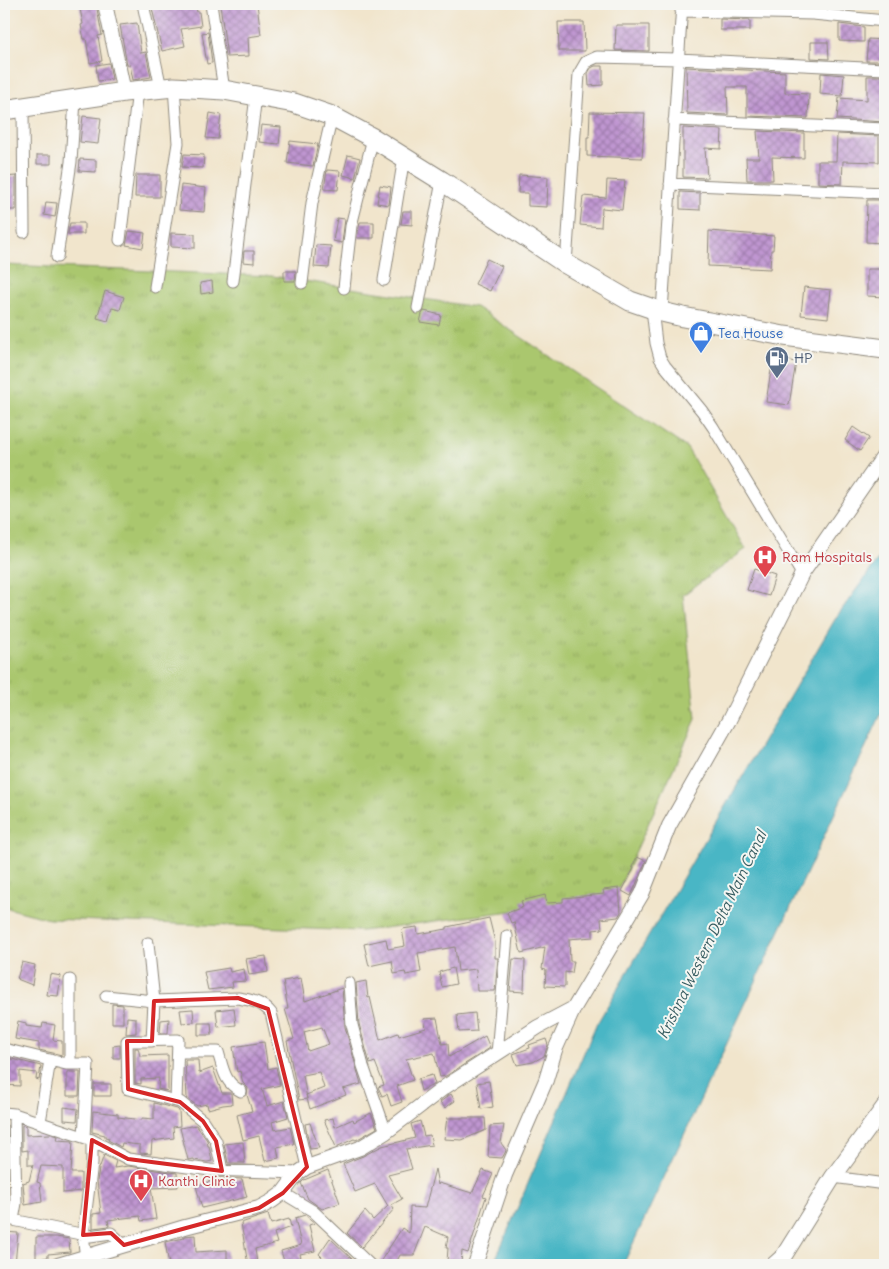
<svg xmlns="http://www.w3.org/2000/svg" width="889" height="1269" font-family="Delius,sans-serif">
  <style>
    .grass { fill: url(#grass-tufts); stroke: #6a794c }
    .water { fill: #4ab6c5; stroke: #3a7078 }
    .building { fill: url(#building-cross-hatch); fill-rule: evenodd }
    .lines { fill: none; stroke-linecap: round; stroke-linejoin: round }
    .minor-casing { stroke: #8e887c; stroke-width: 13 }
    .tertiary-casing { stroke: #8e887c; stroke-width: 16 }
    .secondary-casing { stroke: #8e887c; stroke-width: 18 }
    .primary-casing { stroke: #8e887c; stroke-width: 21 }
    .minor { stroke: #fff; stroke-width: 11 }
    .tertiary { stroke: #fff; stroke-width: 14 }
    .secondary { stroke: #fff; stroke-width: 16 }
    .primary { stroke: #fff; stroke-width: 19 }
    .marked { fill: none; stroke: #d62828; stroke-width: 4; stroke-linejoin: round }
    .labels { text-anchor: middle; stroke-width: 4; stroke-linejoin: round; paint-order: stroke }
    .shop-label { font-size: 14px; fill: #366cbe; stroke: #f6f6f2; text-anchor: start }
    .service-label { font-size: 14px; fill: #4e5e75; stroke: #f6f6f2; text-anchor: start }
    .health-label { font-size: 14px; fill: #be3a42; stroke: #f6f6f2; text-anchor: start }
    .water-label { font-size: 15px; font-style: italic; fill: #365c61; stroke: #f6f6f2 }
  </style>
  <defs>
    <pattern id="grass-tufts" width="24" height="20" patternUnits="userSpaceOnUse" patternTransform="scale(1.25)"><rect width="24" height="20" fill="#aac76e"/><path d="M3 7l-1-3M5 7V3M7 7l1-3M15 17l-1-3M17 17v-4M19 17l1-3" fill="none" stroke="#92ab5f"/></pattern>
    <pattern id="building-cross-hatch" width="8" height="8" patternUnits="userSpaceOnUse" patternTransform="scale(1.25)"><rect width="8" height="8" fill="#c096d1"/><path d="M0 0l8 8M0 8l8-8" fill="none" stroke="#9c7baa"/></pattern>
  </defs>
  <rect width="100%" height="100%" fill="#f6f6f2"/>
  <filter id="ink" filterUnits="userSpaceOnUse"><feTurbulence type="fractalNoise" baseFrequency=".02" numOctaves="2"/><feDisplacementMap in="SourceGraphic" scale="10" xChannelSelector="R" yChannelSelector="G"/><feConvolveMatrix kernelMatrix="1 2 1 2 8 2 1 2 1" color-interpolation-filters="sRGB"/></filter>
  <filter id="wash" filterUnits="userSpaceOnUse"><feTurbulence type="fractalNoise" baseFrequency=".0096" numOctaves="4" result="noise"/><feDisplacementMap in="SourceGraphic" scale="20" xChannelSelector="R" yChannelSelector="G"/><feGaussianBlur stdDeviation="1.12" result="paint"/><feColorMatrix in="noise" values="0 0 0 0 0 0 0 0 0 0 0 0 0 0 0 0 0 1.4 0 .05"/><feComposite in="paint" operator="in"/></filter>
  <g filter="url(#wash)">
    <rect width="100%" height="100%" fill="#f1e5cc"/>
    <path class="grass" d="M4,265L272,276L476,307L687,448L746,549L683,595L696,719L615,897L362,931L49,919L4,907Z"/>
    <path class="water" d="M885,550V706L623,1265H493L595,1027L837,616Z"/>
    <g id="blocks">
      <path class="building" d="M79,4H96L102,35L98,36L102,61L90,63L86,39H84L81,25L83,24Z
        M151,4H195L197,12H199L201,26L181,29L185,46L162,51Z
        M220,4H257L261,35L248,37L249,56L227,57Z
        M720,19L750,20V30H720Z
        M558,22H584L585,51H559Z
        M137,23L141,53L146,52L151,77L133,80L130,65H127L120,25Z
        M839,24L864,27V42L839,41Z
        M616,25H649V51L615,50Z
        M208,32L212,63L207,64L202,33Z
        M868,39L885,40L883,61H866Z
        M811,42H828L829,59L811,58Z
        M109,63L112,79L98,81L96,65Z
        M595,66H603V85L589,86L588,73L591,68Z
        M686,67L785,72V93L809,94L808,118L747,116V87H727L728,115L687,113Z
        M821,73L844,75L842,96L820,94Z
        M867,76H885V122L837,119L839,98L867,100Z
        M590,112L645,113L642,158L587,156V137H589Z
        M210,113L221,115L218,139L206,138Z
        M83,116L101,118L98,144L80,142Z
        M261,125L281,127L279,144L259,142Z
        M683,128L722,130L721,149L705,148L707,178L683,177Z
        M757,131L804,133V158L772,157L773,180H747L746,158H759Z
        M837,134L879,136V162L843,161L842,184L818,183V161H836Z
        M290,141L318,144L313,166L287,163Z
        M184,154L204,155L203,168L182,167Z
        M37,155H51V164H37Z
        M348,155L360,158L355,178L343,175Z
        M80,159L96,160V172L79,171Z
        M327,170L340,171L338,190L324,189Z
        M136,175H160V197H135Z
        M519,175L548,177L547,207L528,206V193H518Z
        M16,176V210H4V177Z
        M607,180L625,181L622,210L602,208L601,227L580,225L583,196L606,198Z
        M181,185L206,188L204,212L179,210Z
        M380,185L391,187L389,205L377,203Z
        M680,192L700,193V210L680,209Z
        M867,200H883L881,243L866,242Z
        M46,202L57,203L55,217L44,215Z
        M403,211H412V225L401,224Z
        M337,218L345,219L342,243L333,241Z
        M360,222H374V238H357Z
        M70,223H84V234H68Z
        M129,231L145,233L143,248L126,245Z
        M709,231L774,236L773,250H771L770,269L708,266Z
        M171,233L195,234V248L171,247Z
        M316,245L331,246L329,268L314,267Z
        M244,251H254V263L243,262Z
        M487,259L502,266L490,291L475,284Z
        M867,269H885V297L867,296Z
        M284,271H296L295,281H284Z
        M212,281L213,292L201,294L200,283Z
        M804,287L831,290L828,318L801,315Z
        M105,291L124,297L120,310L112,308L108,321L97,318Z
        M424,311L441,315L439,325L420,322L422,314Z
        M773,358L796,362L789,405L766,402Z
        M853,427L869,438L860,451L845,440Z
        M754,569L775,576L769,596L747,590Z
        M637,857L646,861L631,896L622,891L634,868L632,867Z
        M619,888L621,912L618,917L601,919L602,929L593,930V937L569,939L570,961H574L572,973L565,972V987L545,986L546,970L542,969L545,947L521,953L514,922L511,923L507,913L523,907L521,901L545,895L547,903L563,902V898L604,894L603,890Z
        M489,918L495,942V958H498L495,991H477L476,969L458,971L455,947L418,953L421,972L406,975L405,972L394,974L392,961L369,966L364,944L386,939L388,949L405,946L402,929L417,927L418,934L447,929V927Z
        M266,956L268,972L249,975L246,959Z
        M513,959L525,960L524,992L510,991Z
        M22,962L35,965L32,985L17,979Z
        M229,968L230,972L244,969L246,981L232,982L233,987L208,990L204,972Z
        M453,968L456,984L442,987L439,972Z
        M50,974L61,976L58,996L47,995Z
        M301,978L305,1001L342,988L345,1027L361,1084L343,1089L346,1095L310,1109L306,1095L324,1088L319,1072L303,1075L307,1099L299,1100L287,1041L294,1039L285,1009H288L283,981ZM322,1027L329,1044L308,1051L304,1032Z
        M366,981L368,998L370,997L380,1040L398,1033L399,1036L426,1028L424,1019L437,1018L442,1044L448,1043L449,1057L485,1036L490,1048L446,1076L440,1077L434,1053L406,1059L413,1080L397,1086L402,1102L391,1106L387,1094L382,1096L378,1087L384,1085L375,1062L370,1064L359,1024L356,983Z
        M112,1004L123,1005V1023H112Z
        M234,1008L236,1025L218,1027L216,1010Z
        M193,1009L194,1022L182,1023L180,1010Z
        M475,1013L477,1031L459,1032L457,1015Z
        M127,1017L136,1018V1033L126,1034Z
        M169,1019L168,1033H160L161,1020Z
        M18,1021L26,1023V1026L42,1028L43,1023L55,1025L53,1040L62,1041V1055L39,1050V1043L15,1039Z
        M198,1023H211L212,1035H198Z
        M546,1039L548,1045L544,1056L533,1062L517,1065L513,1054L530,1048L529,1045Z
        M264,1042L268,1069L276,1067L280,1085L262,1089L267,1106L284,1101L288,1117L272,1122L274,1130L290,1127L294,1144L277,1147L279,1158L265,1161L259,1136L243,1140L237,1115L252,1111L247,1095L248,1088L243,1083L240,1071L237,1072L233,1047Z
        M120,1045V1058H113V1046Z
        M135,1048H138L140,1056L168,1055V1091L158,1089L159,1078L141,1079V1084L135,1083Z
        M8,1058L41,1066L39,1080L36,1079L37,1073L20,1071V1086L4,1085V1069H7Z
        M185,1060H198L199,1073L213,1068L222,1093H231L232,1104L223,1105L208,1109L207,1104L197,1106L187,1098Z
        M67,1072H80L79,1096H67Z
        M432,1075L435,1084L421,1091L418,1079Z
        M489,1081L493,1107L481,1109L477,1083Z
        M94,1084H111V1096H94Z
        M451,1094L455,1101L445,1108L440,1102Z
        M154,1103L177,1109L179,1111L180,1126L173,1127L174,1138L152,1141L151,1154L140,1153V1145L122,1143L121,1147L108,1140L109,1138L105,1137V1135L92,1132L93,1111L118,1114V1117L142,1120V1118L154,1119Z
        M64,1107L78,1109L77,1121L64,1120Z
        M371,1113L377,1128L356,1140L354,1139L336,1147L324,1120L333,1118L335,1127L353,1119L354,1122Z
        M447,1118H485L486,1130L462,1140L444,1139Z
        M420,1121L424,1136L430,1135L432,1145L406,1149L412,1169L388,1175L402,1199L391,1205L394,1209L362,1247L347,1233L365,1211L373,1220L388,1206L375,1184L355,1192L343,1164L363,1156L382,1146L415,1138L411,1124Z
        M310,1123L319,1148L310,1149L305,1124Z
        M4,1125H7V1151H4Z
        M22,1125L26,1126V1135L50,1134L58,1136L57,1140L73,1141L71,1173H81V1191L63,1193V1167L41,1166L37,1182L40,1183L42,1202L25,1205L23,1183L29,1181L33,1165H28V1150L22,1151Z
        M196,1125L207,1140L208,1146H209L212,1161L207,1162L194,1160V1159L188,1160L180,1128Z
        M504,1125L501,1143L506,1150L505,1153L502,1158L488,1157L490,1126Z
        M243,1142L245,1163H228L224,1144Z
        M104,1155L116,1161L114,1168L128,1166L177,1173L178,1187L151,1188L156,1219L141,1221L140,1216L108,1220L109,1226L93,1228V1214L101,1213L97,1181L99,1169Z
        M435,1169L438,1185L439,1183L472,1193L483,1170L493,1174L483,1196L486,1197L468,1253L462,1251L461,1263L447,1262L448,1248H446L448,1237L425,1227L414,1255H400L395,1265H388L380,1262L402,1228L409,1233L410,1207L425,1208Z
        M328,1170L340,1203L322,1209L308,1199L301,1183L304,1180Z
        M220,1178L242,1179L247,1197L202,1208L196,1186Z
        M268,1214L271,1224L289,1219L291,1227L274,1233L277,1243L255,1249L257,1263L248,1265L241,1223Z
        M305,1215L315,1223L309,1225L315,1251L300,1254L302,1262L285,1265L281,1251L301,1245L295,1218Z
        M4,1232L18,1233L15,1264L4,1262Z
        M195,1235L196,1252L227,1250V1261L197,1263V1265H169L165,1242L184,1238L185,1236Z
        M36,1237H56L69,1239L70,1252L48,1254V1257L36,1260Z
        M330,1238L353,1260L350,1265H330L319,1254Z"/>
    </g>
  </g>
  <g filter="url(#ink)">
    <use href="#blocks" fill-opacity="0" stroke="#8e887c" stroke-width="1"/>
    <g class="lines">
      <g class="minor-casing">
        <path id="minor" d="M143,4L161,88
          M211,4L224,90
          M681,11L813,14L885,21
          M23,107L24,232
          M674,120L885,129
          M670,184L885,193
          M120,240L138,90
          M57,257L71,162L75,100
          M566,264L579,74L586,62L597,57L678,59L885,69
          M384,280L404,157
          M233,281L256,96
          M302,283L312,203L332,116
          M155,287L178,143L174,87
          M344,288L351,226L373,138
          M418,308L442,181
          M652,309L656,343L660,358L665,366L702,411L713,427L802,574
          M662,312L682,4
          M148,943L154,1001L152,1041
          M349,983L352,1025L363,1066L386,1132
          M106,996L154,1001L238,998C251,1000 262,1002 271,1013L307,1167
          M4,1049L66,1064H88L84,1137
          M178,1052H218C223,1068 224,1083 241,1091
          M497,1054L507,936
          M70,1064V980
          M176,1101L178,1040L127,1041L128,1089C146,1093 163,1098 180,1102L203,1121L216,1141L222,1170
          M4,1113L14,1114L92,1140L128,1159L210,1170L298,1173
          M40,1122L50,1060
          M833,1177L885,1184
          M283,1193L313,1211L370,1265
          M4,1220H13L90,1236L111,1233L124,1245
          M13,1220L16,1203L14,1114
          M86,1258L83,1235L92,1163V1140"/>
      </g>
      <g class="tertiary-casing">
        <path id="tertiary" d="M105,4L124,92
          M58,1265L185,1227L259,1208L272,1201L283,1193L298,1173L307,1167L360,1148L386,1132L445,1087L538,1027L574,1008
          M475,1265L505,1175L546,1080L555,1050L574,1008L642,894L669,826L729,720L802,574L885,454"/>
      </g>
      <g class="secondary-casing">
        <path id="secondary" d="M774,1265L783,1257L833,1177L885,1106"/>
      </g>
      <g class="primary-casing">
        <path id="primary" d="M4,110L124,92L174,87L224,90L294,103L332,116L373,138L442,181L566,264L630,301L662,312L683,317L784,336L885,349"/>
      </g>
      <use href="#minor" class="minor"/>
      <use href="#tertiary" class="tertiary"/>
      <use href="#secondary" class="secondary"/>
      <use href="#primary" class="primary"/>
    </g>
  </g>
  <path class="marked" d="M238,998L268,1009L307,1167L283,1193L259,1208L124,1245L111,1233L83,1235L92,1140L128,1159L222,1171L216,1141L203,1121L180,1102L128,1089L127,1041H152L154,1001Z"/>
  <defs>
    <g id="shop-pin" transform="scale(1.25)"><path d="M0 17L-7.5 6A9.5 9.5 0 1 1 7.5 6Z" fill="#3f7fe0" stroke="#f6f6f2"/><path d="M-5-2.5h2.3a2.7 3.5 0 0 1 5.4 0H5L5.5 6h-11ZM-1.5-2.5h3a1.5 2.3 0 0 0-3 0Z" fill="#fff"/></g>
    <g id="fuel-pin" transform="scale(1.25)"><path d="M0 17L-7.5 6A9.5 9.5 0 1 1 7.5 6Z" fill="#5c6f8a" stroke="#f6f6f2"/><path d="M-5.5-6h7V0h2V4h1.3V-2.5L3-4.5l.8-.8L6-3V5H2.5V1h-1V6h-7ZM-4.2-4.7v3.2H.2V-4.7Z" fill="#fff"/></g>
    <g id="hospital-pin" transform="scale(1.25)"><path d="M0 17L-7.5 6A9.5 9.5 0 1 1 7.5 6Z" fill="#e0444e" stroke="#f6f6f2"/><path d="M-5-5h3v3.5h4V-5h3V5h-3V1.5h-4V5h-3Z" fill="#fff"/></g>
  </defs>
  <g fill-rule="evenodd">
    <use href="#shop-pin" x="701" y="333"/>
    <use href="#fuel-pin" x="777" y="358"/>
    <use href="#hospital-pin" x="765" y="557"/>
    <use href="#hospital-pin" x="141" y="1181"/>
  </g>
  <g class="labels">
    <g class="shop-label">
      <text x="718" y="338">Tea House</text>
    </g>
    <g class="service-label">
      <text x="794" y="363">HP</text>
    </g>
    <g class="health-label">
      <text x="782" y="562">Ram Hospitals</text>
      <text x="158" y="1186">Kanthi Clinic</text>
    </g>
    <g class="water-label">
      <text transform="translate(712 935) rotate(-64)" y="5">Krishna Western Delta Main Canal</text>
    </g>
  </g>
  <rect width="889" height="1269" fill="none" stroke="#f6f6f2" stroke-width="20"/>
</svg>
